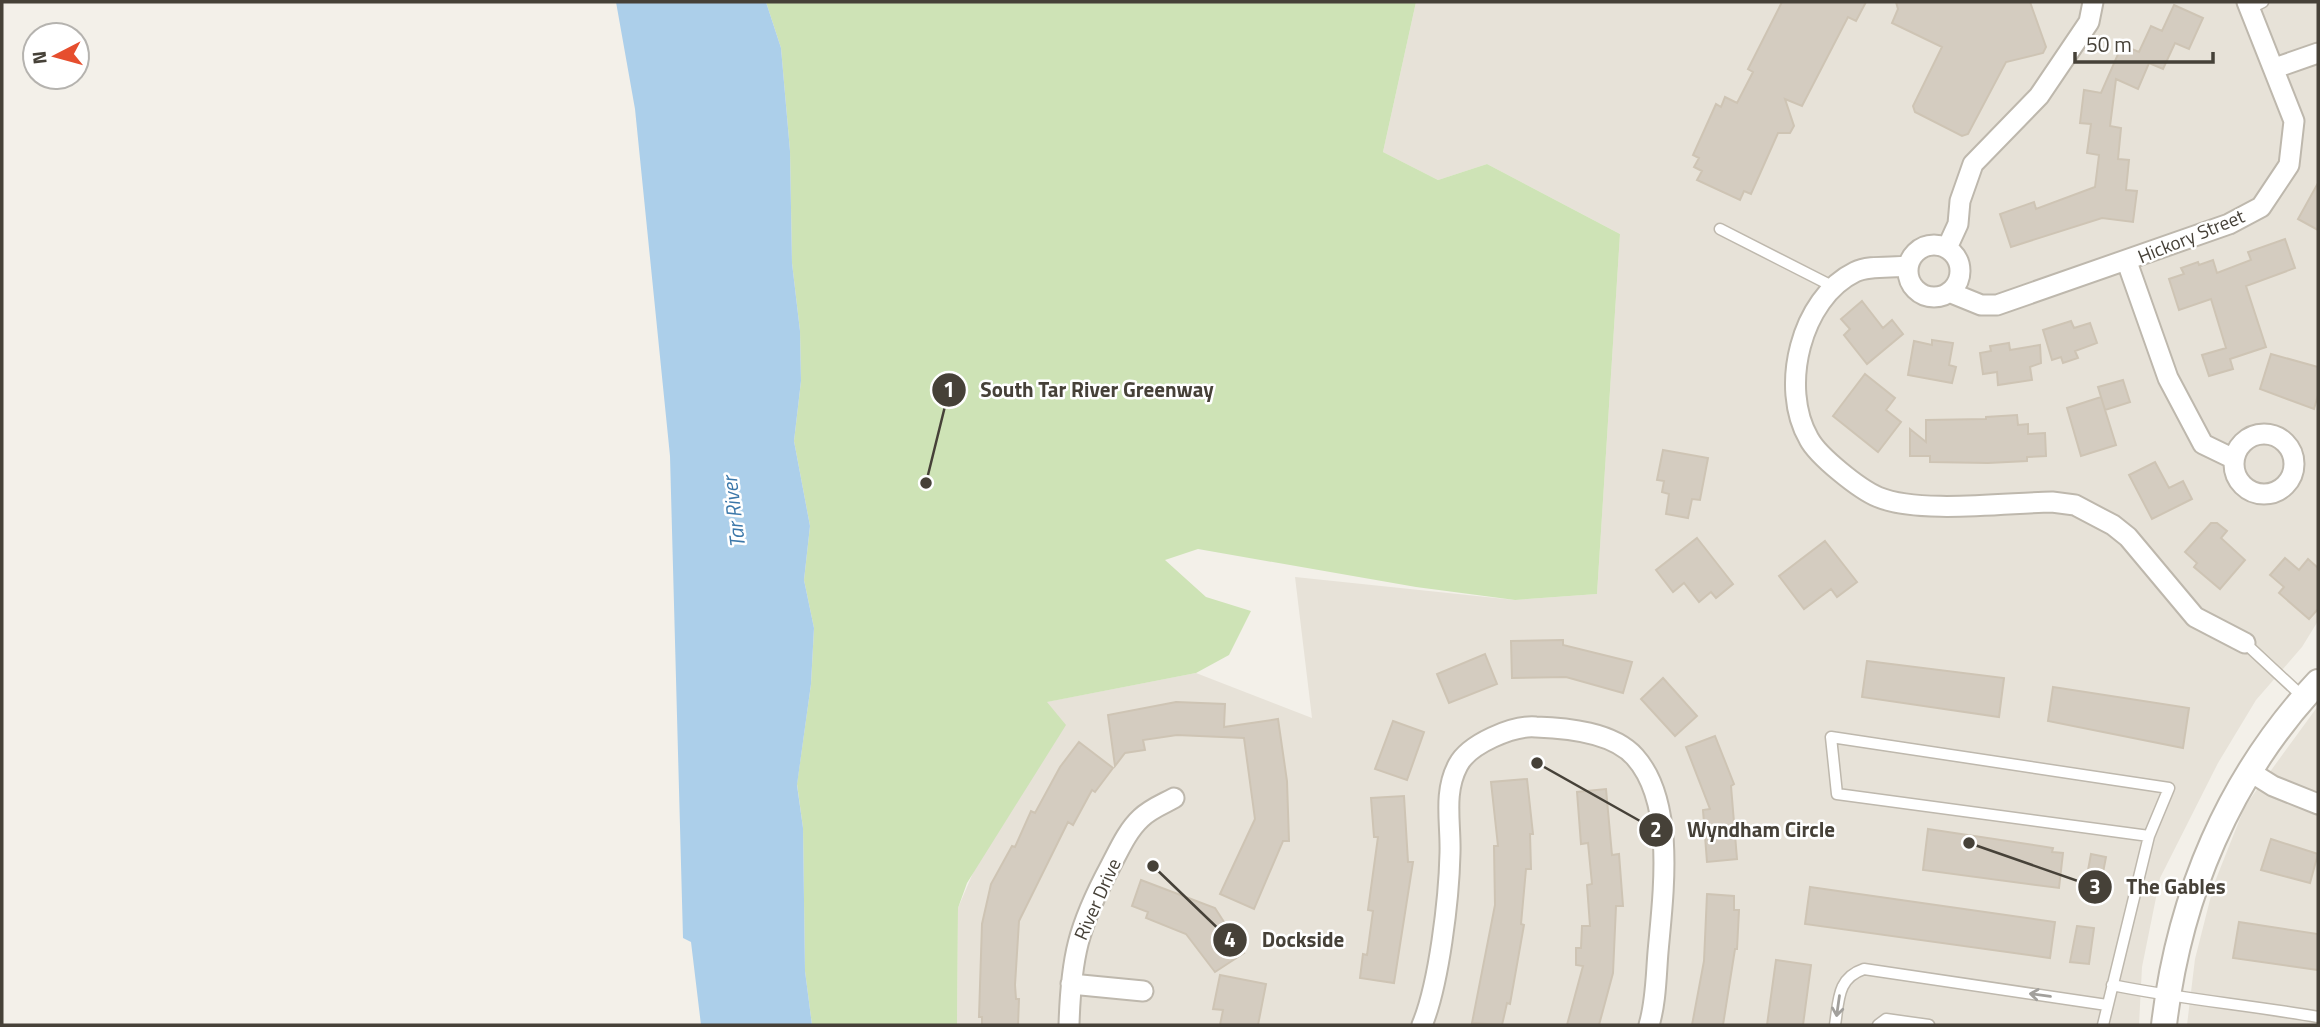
<svg xmlns="http://www.w3.org/2000/svg" width="2320" height="1027" font-family="'Titillium Web',sans-serif">
  <style>
    .residential { fill: #e7e2d8 }
    .green { fill: #cee3b6 }
    .water { fill: #accfea }
    .building { fill: #d4ccc0; stroke: #cec4b4; stroke-width: 2 }
    .lines { fill: none; stroke-linecap: round; stroke-linejoin: round }
    .service-casing { stroke: #beb8ad; stroke-width: 13 }
    .minor-casing { stroke: #beb8ad; stroke-width: 23 }
    .tertiary-casing { stroke: #beb8ad; stroke-width: 28 }
    .service { stroke: #fff; stroke-width: 10 }
    .minor { stroke: #fff; stroke-width: 19 }
    .tertiary { stroke: #fff; stroke-width: 24 }
    .oneway { stroke: #a2a09c }
    .labels { text-anchor: middle; stroke-width: 5; stroke-linejoin: round; paint-order: stroke }
    .street-label { font-size: 19px; fill: #464138; stroke: #fff }
    .water-label { font-size: 21px; font-style: italic; fill: #3b77a9; stroke: #fff }
    .leader { fill: none; stroke: #464138; stroke-width: 2.5 }
    .callout-dot { fill: #464138; stroke: #fff; stroke-width: 2.5 }
    .mark-label { font-size: 21px; text-anchor: middle; font-weight: bold; fill: #fff }
    .callout-label { font-size: 21px; text-anchor: middle; font-weight: bold; fill: #464138; stroke: #fff; stroke-width: 5; stroke-linejoin: round; paint-order: stroke }
  </style>
  <rect width="100%" height="100%" fill="#f3f0e9"/>
  <path class="residential" d="M1416,2H2318V621L2302,647L2256,700L2218,763L2160,878L2142,967L2139,1025H957L958,908L1046,702L1196,673L1312,718L1295,577L1515,600L1597,594L1620,234L1487,164L1438,180L1383,152Z
    M2318,706V1025H2187L2195,959L2214,884L2245,806Z"/>
  <path class="green" d="M766,2H1416L1383,152L1438,180L1487,164L1620,234L1597,594L1515,600L1416,587L1198,549L1165,560L1206,597L1251,611L1229,655L1196,673L1047,702L1066,725L967,883L958,908L957,1025H812L805,971L803,828L797,784L811,684L814,628L804,580L810,526L794,441L801,381L800,331L792,263L790,151L781,48Z"/>
  <path class="water" d="M616,2H766L781,48L790,151L792,263L800,331L801,381L794,441L810,526L804,580L814,628L811,684L797,785L803,828L805,971L812,1025H701L691,942L683,938L670,456L635,109Z"/>
  <path class="building" d="M1782,2H1866L1856,21L1848,17L1802,106L1785,99L1794,126L1790,133H1778L1751,194L1744,191L1740,200L1697,180L1702,171L1694,167L1699,158L1693,155L1716,104L1721,107L1725,97L1737,103L1753,72L1748,69Z
    M1896,2H2030L2046,47L2043,53L2006,62L1968,134L1962,136L1915,112L1913,106L1942,47L1892,23L1898,9Z
    M2174,5L2203,18L2189,49L2175,43L2163,69L2149,63L2138,89L2116,79L2110,126L2121,128L2118,159L2129,160L2126,190L2137,191L2133,222L2102,218L2011,247L2000,214L2034,202L2036,209L2095,187L2099,155L2087,153L2091,124L2080,123L2084,90L2101,93L2122,45L2139,52L2151,26L2162,31Z
    M2318,183V230L2298,219Z
    M2285,239L2295,268L2246,286L2266,347L2230,359L2233,369L2209,376L2202,355L2226,348L2211,299L2179,310L2169,279L2184,274L2181,268L2198,262L2199,265L2213,260L2217,273L2251,260L2248,252Z
    M1862,301L1883,328L1892,320L1903,334L1867,364L1844,335L1850,329L1841,319Z
    M2071,321L2074,328L2090,323L2097,343L2075,351L2078,358L2063,363L2061,357L2052,360L2043,330Z
    M1932,340L1953,343L1949,365L1956,367L1952,383L1908,375L1914,341L1932,345Z
    M2009,343L2010,350L2040,345L2041,363L2030,367L2032,380L1998,385L1997,372L1983,374L1980,353L1991,351L1990,346Z
    M2271,354L2318,367V395L2314,409L2260,389Z
    M1865,374L1895,398L1886,410L1901,422L1878,452L1833,416Z
    M2123,380L2130,402L2105,410L2098,387Z
    M2101,397L2116,445L2081,456L2067,408Z
    M2017,415L2018,425L2028,424V434L2045,433L2046,456L2027,457V461L1988,463L1930,462V456H1910V429L1926,442V420L1986,419V417Z
    M1663,450L1708,458L1700,500L1692,499L1688,518L1666,514L1669,494L1662,492L1664,481L1657,480Z
    M2155,462L2169,488L2183,481L2192,499L2152,519L2129,475Z
    M2211,523H2217L2227,531L2221,538L2245,560L2220,589L2194,567L2197,563L2185,552Z
    M1697,538L1733,584L1716,598L1711,592L1699,602L1684,583L1673,592L1656,570Z
    M1825,541L1857,582L1837,597L1831,589L1804,609L1779,576Z
    M2285,558L2299,570L2308,559L2318,568V609L2309,619L2279,593L2284,587L2270,575Z
    M1563,640V645L1632,662L1623,693L1566,677L1512,678L1511,641Z
    M1485,654L1497,684L1449,703L1437,674Z
    M1867,661L2004,678L1999,717L1862,697Z
    M1663,678L1697,716L1675,736L1641,699Z
    M2053,687L2189,708L2183,748L2048,721Z
    M1176,702L1225,704L1224,727L1278,719L1287,781L1289,841H1283L1254,909L1220,894L1255,819L1244,738L1177,735L1143,740L1145,750L1125,753L1115,766L1108,715Z
    M1393,721L1424,732L1407,780L1375,769Z
    M1715,736L1734,784L1731,786L1737,859L1707,862L1703,810L1710,809L1686,747Z
    M1079,742L1113,768L1095,792L1092,790L1073,825L1068,822L1019,921L1015,985L1016,999H1019L1018,1025H982V1017H979L982,924L991,884L1012,846L1015,847L1031,811L1035,813L1060,767Z
    M1527,779L1533,834H1530L1531,869H1526L1521,924L1524,925L1510,1004L1507,1003L1502,1025L1472,1023L1495,905L1494,846H1498L1491,782Z
    M1606,789L1612,855L1619,854L1623,906H1616L1613,973L1599,1025H1567L1583,966L1576,965V948H1581L1582,926H1590L1587,885L1592,884L1588,843L1581,844L1577,792Z
    M1404,796L1408,862H1413L1394,983L1360,978L1363,954L1367,955L1373,911L1368,910L1378,837H1374L1371,798Z
    M1928,829L2053,848L2052,852L2063,853L2059,888L1923,870Z
    M2271,839L2318,854L2310,883L2261,870Z
    M2091,854L2106,857L2101,883L2086,881Z
    M1141,880L1215,908L1244,953L1215,972L1186,934L1146,918L1148,912L1132,906Z
    M1810,887L2055,922L2050,958L1805,924Z
    M1707,894L1734,896V910H1739L1737,949H1735L1723,1025H1692L1704,961Z
    M2239,922L2318,934V970L2233,958Z
    M2077,926L2094,928L2089,964L2070,962Z
    M1776,960L1811,965L1803,1025H1767Z
    M1220,975L1266,984L1258,1025H1220L1223,1010L1213,1009Z"/>
  <g class="lines">
    <g class="service-casing">
      <path id="service" d="M2249,9L2263,2
        M1720,229L1832,286
        M2245,643L2303,697
        M2112,985C2180,999 2249,1005 2318,1017
        M1835,1025C1839,1000 1837,978 1864,969L2107,1005
        M1878,1025L1886,1019L1929,1025
        M2103,1025L2149,836L2169,788L1831,737L1837,794L2149,836"/>
    </g>
    <g class="minor-casing">
      <path id="minor" d="M2275,68L2318,53
        M1908 271a26 26 0 1 1 52 0a26 26 0 1 1-52 0Z
        M1947,248L1958,224L1960,201L1973,164L2039,96L2089,22L2093,2
        M2127,262L2168,378L2203,444L2234,459
        M1908,266C1892,268 1869,265 1855,272C1801,298 1779,388 1809,439C1818,456 1859,489 1878,497C1919,514 2005,503 2052,502L2075,505L2113,525L2128,537L2195,617L2245,643
        M1949,292L1981,305H1997L2229,224L2261,207L2289,165L2294,121L2247,2
        M2234 464a30 30 0 1 1 60 0a30 30 0 1 1-60 0Z
        M2249,771L2273,786L2318,804
        M1071,984L1143,991
        M1069,1025C1071,957 1078,927 1110,867C1119,850 1127,831 1141,818C1150,809 1163,804 1174,798
        M1422,1025C1439,984 1449,899 1450,853C1451,823 1443,793 1458,765C1469,744 1513,725 1536,727C1567,728 1613,732 1635,757C1676,803 1663,895 1658,952C1656,976 1656,1002 1649,1025"/>
    </g>
    <g class="tertiary-casing">
      <path id="tertiary" d="M2164,1025C2179,896 2229,777 2318,682"/>
    </g>
    <use href="#service" class="service"/>
    <use href="#minor" class="minor"/>
    <use href="#tertiary" class="tertiary"/>
  </g>
  <defs><path id="oneway-shaft" d="M-6 0H5M1.5-3L5.5 0L1.5 3" fill="none" stroke-width="1.6" stroke-linecap="round" stroke-linejoin="round" transform="scale(1.75)"/></defs>
  <g class="oneway">
    <use href="#oneway-shaft" transform="translate(2040 995) rotate(-172)"/>
    <use href="#oneway-shaft" transform="translate(1838 1006) rotate(98)"/>
  </g>
  <g class="labels">
    <g class="street-label">
      <text transform="translate(2191 236) rotate(-22)" y="7">Hickory Street</text>
      <text transform="translate(1097 899) rotate(-66)" y="7">River Drive</text>
    </g>
    <g class="water-label">
      <text transform="translate(734 512) rotate(-97)" y="7">Tar River</text>
    </g>
  </g>
  <path class="leader" d="M926 483L949 390M1537 763L1656 830M1969 843L2095 887M1153 866L1230 940"/>
  <g class="callout-dot">
    <circle cx="926" cy="483" r="7"/>
    <circle cx="1537" cy="763" r="7"/>
    <circle cx="1969" cy="843" r="7"/>
    <circle cx="1153" cy="866" r="7"/>
    <circle cx="949" cy="390" r="18"/>
    <circle cx="1656" cy="830" r="18"/>
    <circle cx="2095" cy="887" r="18"/>
    <circle cx="1230" cy="940" r="18"/>
  </g>
  <g class="mark-label">
    <text x="949" y="397">1</text>
    <text x="1656" y="837">2</text>
    <text x="2095" y="894">3</text>
    <text x="1230" y="947">4</text>
  </g>
  <g class="callout-label">
    <text x="1097" y="397">South Tar River Greenway</text>
    <text x="1761" y="837">Wyndham Circle</text>
    <text x="2176" y="894">The Gables</text>
    <text x="1303" y="947">Dockside</text>
  </g>
  <rect width="2320" height="1027" fill="none" stroke="#464138" stroke-width="7"/>
  <g transform="translate(56 56) rotate(264)"><circle r="33" fill="#ffffff" stroke="#b5b3af" stroke-width="2"/>
  <path d="M0-5L12 26L0 18L-12 26Z" fill="#e64e2e"/>
  <text y="-10" font-size="19" font-weight="bold" text-anchor="middle" fill="#464138">N</text>
  </g>
  <path d="M2075 52v10h138v-10" fill="none" stroke="#464138" stroke-width="3.5"/>
  <text x="2086" y="52" font-size="21" fill="#464138" stroke="#ffffff" stroke-width="5" paint-order="stroke">50 m</text>
</svg>
